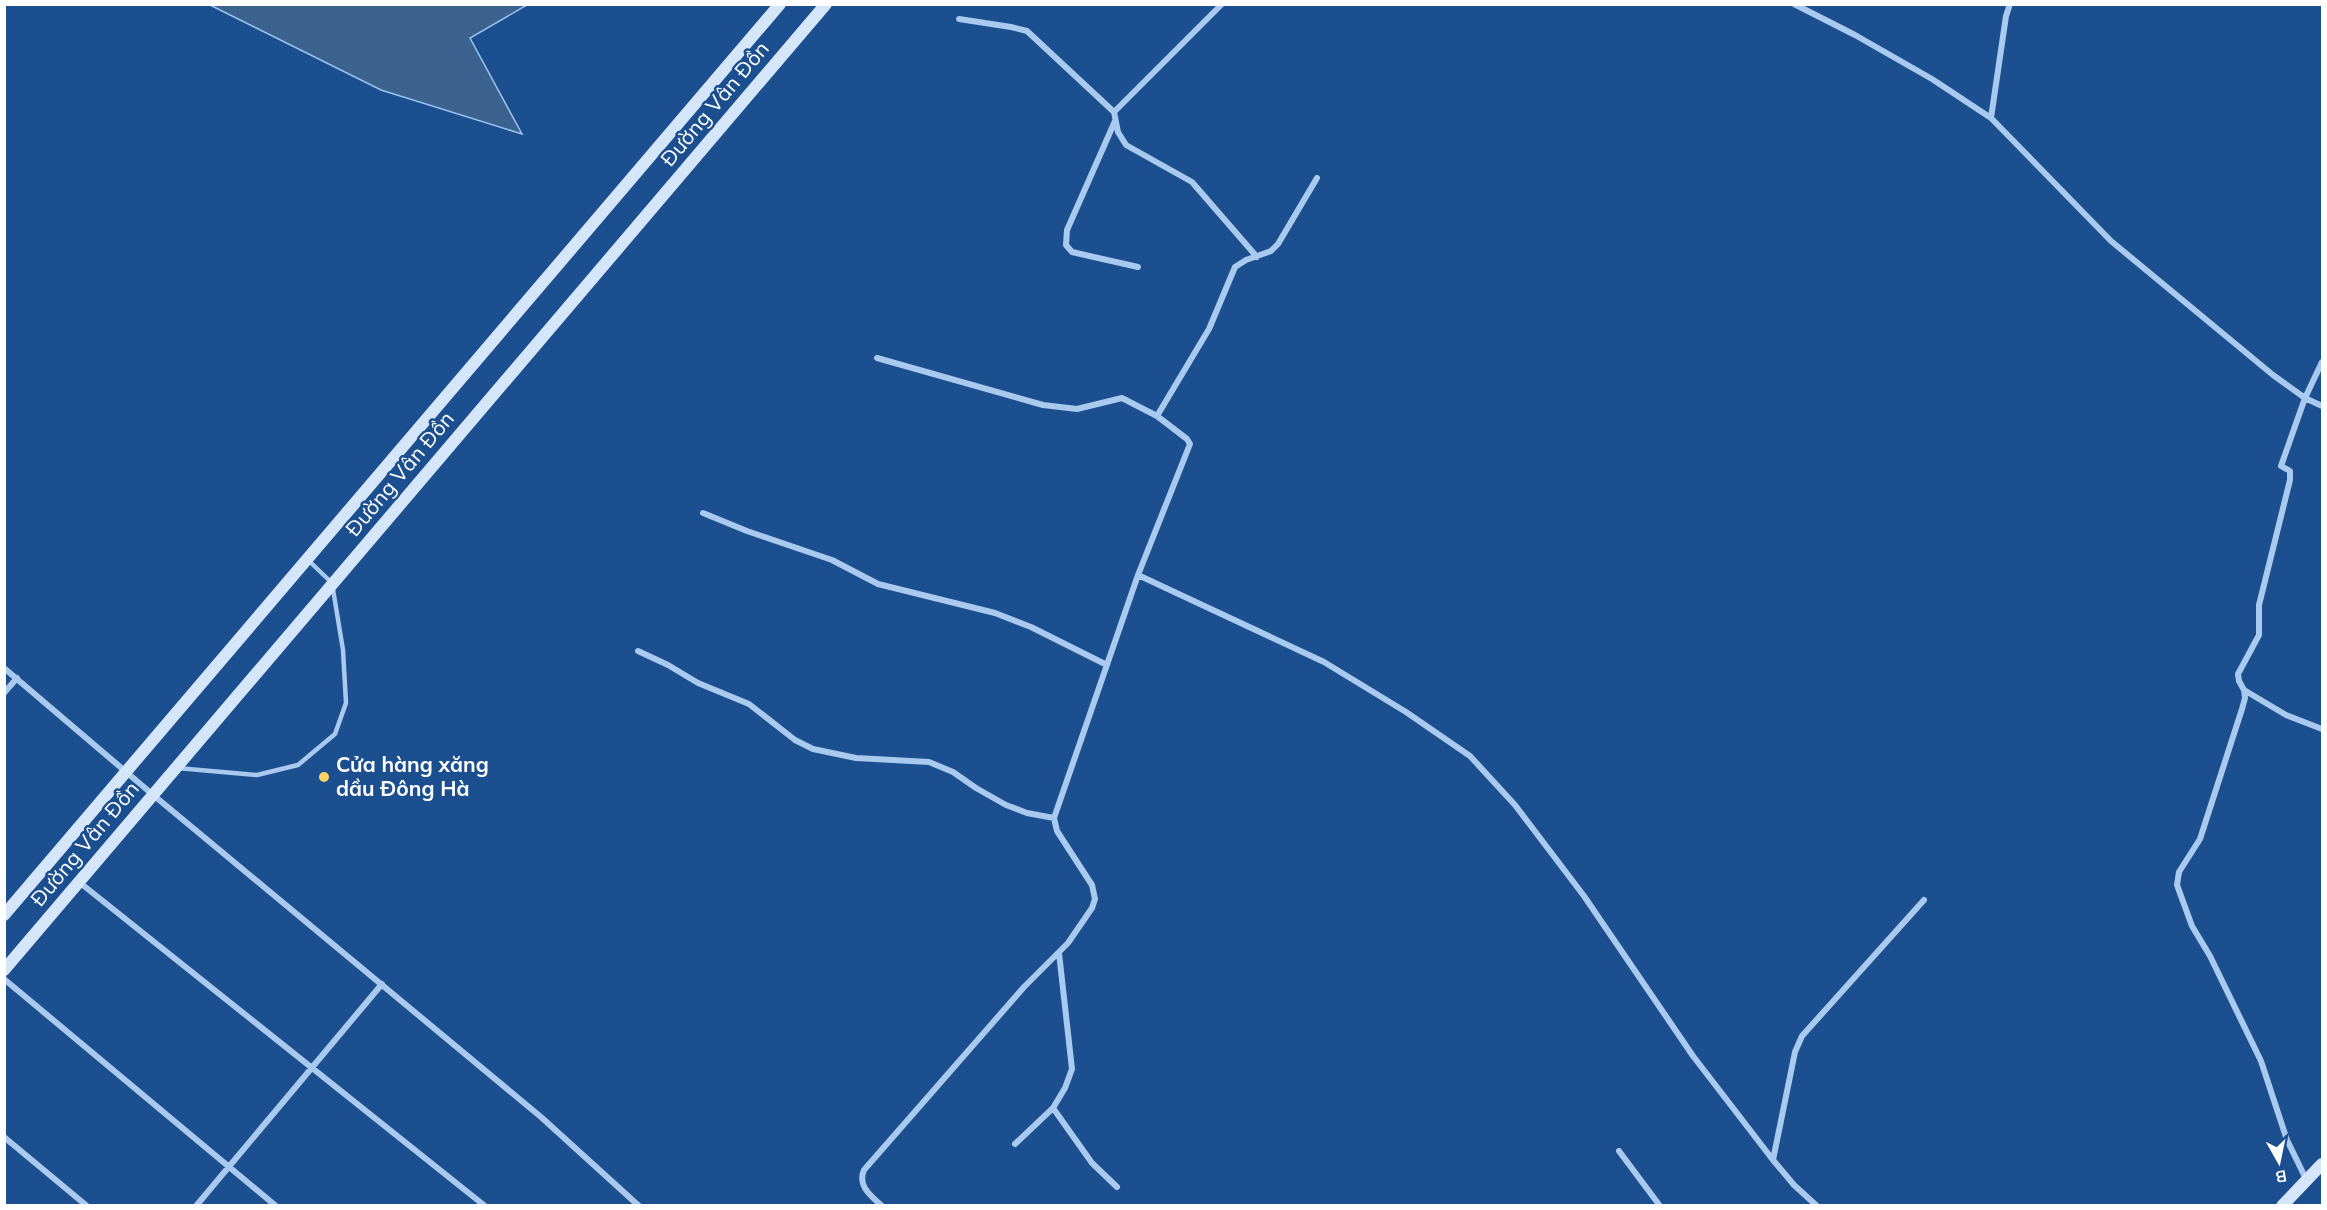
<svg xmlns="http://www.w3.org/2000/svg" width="2327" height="1210" font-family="Mulish,sans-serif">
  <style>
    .water { fill: #3c6290; stroke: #9cc4f0; stroke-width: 1.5 }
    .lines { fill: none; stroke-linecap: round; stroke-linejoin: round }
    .service { stroke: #a9c9ee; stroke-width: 4.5 }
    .minor { stroke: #a9c9ee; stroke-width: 6 }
    .secondary { stroke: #d6e6fa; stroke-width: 12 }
    .poi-dot { fill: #ffd166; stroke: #1b4f8f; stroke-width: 2 }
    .labels { text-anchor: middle; stroke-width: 5; stroke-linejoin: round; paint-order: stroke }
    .street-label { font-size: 21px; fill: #fff; stroke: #1b4f8f }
    .poi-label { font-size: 21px; font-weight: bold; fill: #fff; stroke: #1b4f8f; text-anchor: start }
  </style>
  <rect width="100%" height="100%" fill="#1b4f8f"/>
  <path class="water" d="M210,5H527L470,38L522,134L381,90Z"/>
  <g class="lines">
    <path class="service" d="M177,768L257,775L298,765L335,734L346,703L343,650L332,583L308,560"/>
    <path class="minor" d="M1794,4L1855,35L1932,79L1991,118L2111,241L2273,375L2305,398L2322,406
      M959,19L1011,27L1027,31L1114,112L1118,132L1126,145L1192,182L1257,257
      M1114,112L1222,4
      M1991,118L2006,16L2010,4
      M1115,121L1067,230L1066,245L1072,252L1138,267
      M877,358L1043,405L1077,409L1122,398L1157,416L1187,439L1190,444L1138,575L1054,818L1057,831L1092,885L1095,899L1092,908L1068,943L1024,987L864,1170C857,1186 871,1196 882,1206
      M1157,416L1209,329L1235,267L1246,260L1271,251L1278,244L1317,178
      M703,513L747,531L832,560L878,584L995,613L1031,627L1107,665
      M1138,575L1324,662L1406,712L1470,756L1515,805L1584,896L1693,1056L1773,1160L1794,1185L1817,1206
      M638,651L668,665L698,683L749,704L795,740L813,749L856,758L929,762L953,772L976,788L1006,805L1027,813L1054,818
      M4,668L152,794L541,1117L639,1206
      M2244,690L2286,715L2322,729
      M4,693L17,678
      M79,882L485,1206
      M4,979L276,1206
      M1053,1108L1092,1163L1117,1187
      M4,1137L87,1206
      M1015,1144L1053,1108L1065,1088L1072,1069L1059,953
      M1619,1151L1660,1206
      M1773,1160L1795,1052L1802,1036L1924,900
      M2307,1181L2287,1140L2261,1061L2210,956L2192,926L2177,885L2179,872L2200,839L2242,709L2245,698L2244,690L2239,681L2238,674L2259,635V605L2290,480V471L2281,466L2305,398L2322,362
      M196,1206L382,984"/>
    <path class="secondary" d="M4,915L780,4
      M4,970L826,4
      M2282,1206L2322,1164"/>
  </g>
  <circle class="poi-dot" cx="324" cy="777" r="6"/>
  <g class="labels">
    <g class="street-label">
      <text transform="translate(715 104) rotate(-50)" y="7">Đường Vân Đồn</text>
      <text transform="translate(400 474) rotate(-50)" y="7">Đường Vân Đồn</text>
      <text transform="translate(85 844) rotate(-50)" y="7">Đường Vân Đồn</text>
    </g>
    <g class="poi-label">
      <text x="336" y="772">Cửa hàng xăng<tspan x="336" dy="24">dầu Đông Hà</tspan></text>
    </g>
  </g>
  <rect width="2327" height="1210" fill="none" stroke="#ffffff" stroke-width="12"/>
  <g transform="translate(2279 1162) rotate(171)" stroke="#1b4f8f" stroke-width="4.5" paint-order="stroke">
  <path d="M0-4.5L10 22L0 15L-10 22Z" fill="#ffffff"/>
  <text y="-9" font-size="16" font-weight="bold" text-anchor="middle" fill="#ffffff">B</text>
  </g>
</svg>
